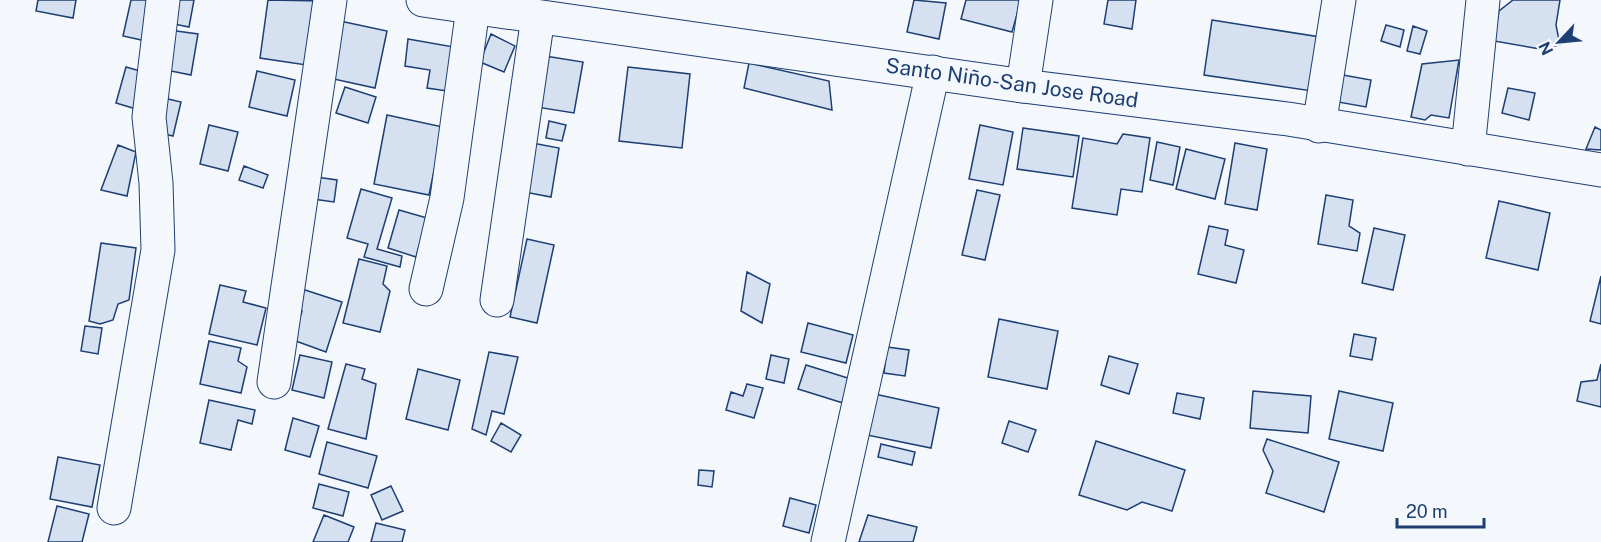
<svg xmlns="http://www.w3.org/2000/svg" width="1601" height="542" font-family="'Public Sans',sans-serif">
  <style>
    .building { fill: #d5e0f0; stroke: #1d3f73; stroke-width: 1.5 }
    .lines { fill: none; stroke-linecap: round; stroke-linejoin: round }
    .minor-casing { stroke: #1d3f73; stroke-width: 35 }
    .major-casing { stroke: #1d3f73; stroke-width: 35 }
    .minor { stroke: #f4f7fb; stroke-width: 33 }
    .major { stroke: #f4f7fb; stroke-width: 33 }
    .labels { text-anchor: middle; stroke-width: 4.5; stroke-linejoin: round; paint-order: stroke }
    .street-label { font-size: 21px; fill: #1d3f73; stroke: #f4f7fb }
  </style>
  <rect width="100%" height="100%" fill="#f4f7fb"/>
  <path class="building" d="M38,0H76L73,18L36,11Z
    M131,0H155L146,41L123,36Z
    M172,0H194L189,27L169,23Z
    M268,0L322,1L313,66L260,58Z
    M914,0L946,3L939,39L907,32Z
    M966,0H1021L1012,32L961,19Z
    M1108,0H1136L1132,29L1104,24Z
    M1513,0H1560L1556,25L1560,45L1540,49L1494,41L1499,11Z
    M1212,20L1320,37L1312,91L1204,75Z
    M340,21L387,31L375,88L329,78Z
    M1386,25L1404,30L1400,47L1381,41Z
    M1413,26L1427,31L1420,54L1407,51Z
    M169,30L198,34L191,75L161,69Z
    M491,34L515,46L504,72L480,62Z
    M408,39L454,47L447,91L427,88L430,70L405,66Z
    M545,56L583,62L574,113L536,107Z
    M1459,60L1449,118L1431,115L1425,120L1411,117L1422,64Z
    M749,63L829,81L832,110L744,88Z
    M126,67L147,73L136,109L116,103Z
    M628,67L690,74L682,148L619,141Z
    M257,71L295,80L287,116L249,107Z
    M1343,75L1371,80L1366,107L1338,102Z
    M345,87L376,97L368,123L336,113Z
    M1508,88L1535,93L1529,120L1502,113Z
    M164,98L181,102L173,136L156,132Z
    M387,115L443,127L429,195L374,184Z
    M549,121L566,125L562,141L546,138Z
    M209,125L238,132L228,171L200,164Z
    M980,125L1013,132L1003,185L969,179Z
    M1595,127L1601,130V150L1586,149Z
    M1023,128L1079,136L1073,177L1017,169Z
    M1123,134L1150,138L1142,192L1121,189L1117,215L1072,208L1083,138L1117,144Z
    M527,142L559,148L551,197L519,191Z
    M1157,142L1180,147L1173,185L1150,180Z
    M1235,143L1267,149L1257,210L1225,204Z
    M118,145L136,152L127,196L101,190Z
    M1186,149L1225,159L1215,199L1176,189Z
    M244,166L268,175L263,188L239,180Z
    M316,177L337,180L334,202L313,199Z
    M361,189L392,198L377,249L402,256L400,267L364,257L368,244L347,238Z
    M977,190L1000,195L985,260L962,255Z
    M1326,195L1353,200L1349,226L1360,233L1357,251L1318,244Z
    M1499,201L1550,213L1538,270L1486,258Z
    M399,210L427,218L416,257L388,248Z
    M1209,226L1228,230L1225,245L1244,250L1236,283L1198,274Z
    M1374,228L1405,235L1393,290L1362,283Z
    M527,239L554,245L537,323L510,317Z
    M101,243L136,248L129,300L118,304L113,320L100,324L89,321Z
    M359,259L387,266L383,284L390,291L380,332L343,323Z
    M747,272L770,284L762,323L741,311Z
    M1601,276V324L1590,321Z
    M220,285L246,291L243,302L266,308L257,345L209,334Z
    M299,288L342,302L326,352L293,340L302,311L293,308Z
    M999,319L1058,331L1047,389L988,377Z
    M808,323L853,335L846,363L801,352Z
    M85,326L102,328L98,354L81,351Z
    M1354,334L1376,338L1372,360L1350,356Z
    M209,341L241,348L238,361L247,367L241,393L200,384Z
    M887,347L909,350L905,376L884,373Z
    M489,352L518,357L504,414L492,411L486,435L472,429Z
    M300,355L332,362L324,398L292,390Z
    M771,355L789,359L784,383L766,379Z
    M1109,356L1138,364L1129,394L1101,385Z
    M346,364L365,369L362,379L376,384L366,439L328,429Z
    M1601,364V407L1577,401L1581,382L1597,380Z
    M806,365L851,379L843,403L798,389Z
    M418,369L460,380L448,430L406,419Z
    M747,384L763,388L754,418L726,410L731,392L743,396Z
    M1253,391L1311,396L1308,433L1250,428Z
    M1339,391L1393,403L1383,451L1329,439Z
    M870,393L939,408L931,448L862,434Z
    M1177,393L1204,398L1200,419L1173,413Z
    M209,400L255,410L252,424L238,420L231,450L200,443Z
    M293,418L319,426L310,457L285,450Z
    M1009,421L1036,430L1028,452L1002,443Z
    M501,423L521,435L511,452L491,441Z
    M1267,439L1339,462L1324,512L1266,493L1273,471L1263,450Z
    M1096,441L1185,470L1172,511L1142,502L1127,510L1079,495Z
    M327,442L377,456L368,488L319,474Z
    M881,444L915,452L912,465L878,457Z
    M58,457L100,465L92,507L50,499Z
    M699,470L714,471L712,487L698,485Z
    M319,484L349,492L343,516L313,508Z
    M391,486L403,511L382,520L371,495Z
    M790,498L816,505L809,533L783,526Z
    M57,506L89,514L82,542H48Z
    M324,515L354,527L348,542H313Z
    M868,515L917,527L913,542H859Z
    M376,523L405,530L402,542H371Z"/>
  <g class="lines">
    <g class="minor-casing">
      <path id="minor" d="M1023,86L1036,0
        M1319,126L1339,0
        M1468,149L1483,0
        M426,289L447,198L473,8
        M497,300L538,17
        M274,382L330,0
        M114,508L158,250L156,183L149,117L163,0
        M828,542L933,72"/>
    </g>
    <g class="major-casing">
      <path id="major" d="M423,0L1023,86L1288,119L1601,170"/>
    </g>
    <use href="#minor" class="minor"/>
    <use href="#major" class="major"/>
  </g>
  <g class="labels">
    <g class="street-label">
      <text transform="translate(1012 83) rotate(8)" y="7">Santo Niño-San Jose Road</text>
    </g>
  </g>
  <g transform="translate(1559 42) rotate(244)" stroke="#f4f7fb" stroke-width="4.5" paint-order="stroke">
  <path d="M0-4.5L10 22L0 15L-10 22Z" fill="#1d3f73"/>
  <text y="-9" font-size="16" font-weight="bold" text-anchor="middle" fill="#1d3f73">N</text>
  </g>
  <path d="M1397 518v9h87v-9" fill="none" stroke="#1d3f73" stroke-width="3"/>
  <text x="1406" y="518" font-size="18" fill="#1d3f73" stroke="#f4f7fb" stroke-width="4.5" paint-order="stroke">20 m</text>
</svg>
